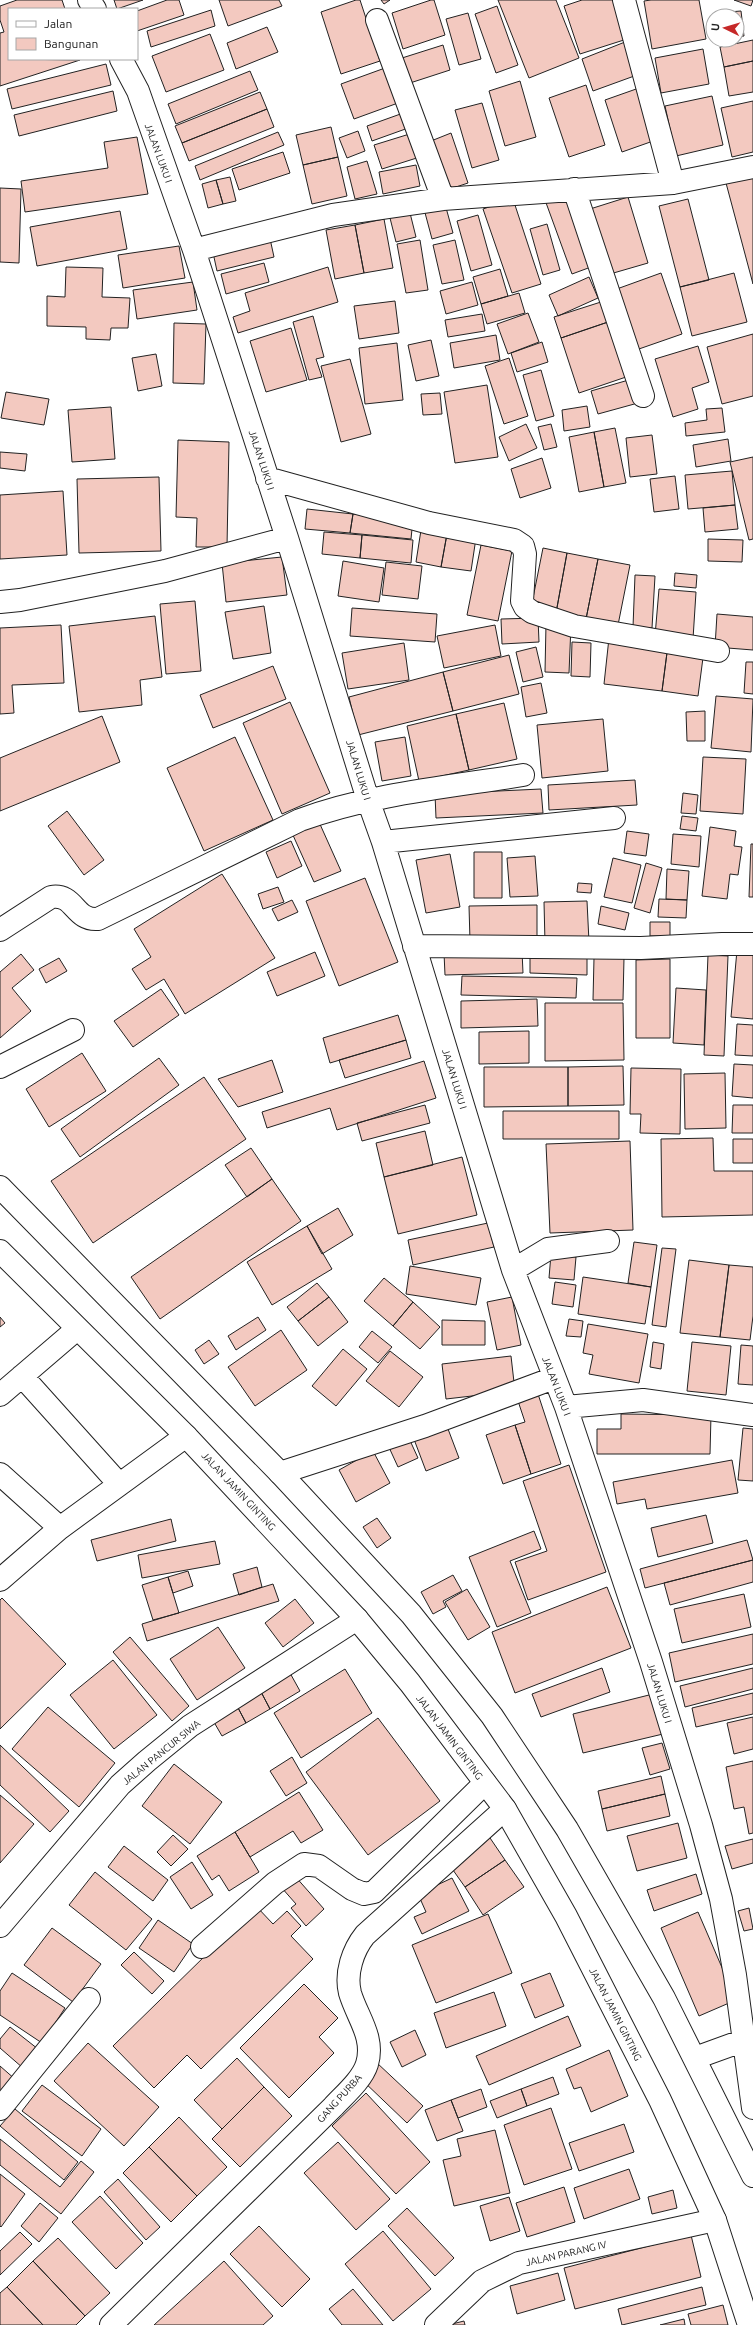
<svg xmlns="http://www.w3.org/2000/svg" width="753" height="2325" font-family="Ubuntu,sans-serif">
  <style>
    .building { fill: #f3c9c0; stroke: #222 }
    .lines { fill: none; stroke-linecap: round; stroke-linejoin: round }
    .minor-casing { stroke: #222; stroke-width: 24 }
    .highway-casing { stroke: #222; stroke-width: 24 }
    .minor { stroke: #fff; stroke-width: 22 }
    .highway { stroke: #fff; stroke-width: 22 }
    .labels { text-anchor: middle; stroke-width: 3; stroke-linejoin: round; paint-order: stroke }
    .street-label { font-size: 10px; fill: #222; stroke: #fff }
  </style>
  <rect width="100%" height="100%" fill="#fff"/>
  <path class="building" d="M17,0H62L65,9H9V59L80,60L0,86V33L4,32L0,20V6Z
    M114,0H143L117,9Z
    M167,0H179L184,15L137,31V11Z
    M219,0H279L282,6L228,26Z
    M356,0H360L380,61L341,74L321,12Z
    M381,0H390L384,4Z
    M431,0H434L445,35L403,49L392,13Z
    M498,0H556L579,58L529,78Z
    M582,0H614L627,39L580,54L564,6Z
    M651,0H699L706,39L652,49L644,1Z
    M734,0H753L751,6Z
    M497,6L518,65L496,73L475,14Z
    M211,10L215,26L151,47L147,31Z
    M741,11L744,36L737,37V16H715V13Z
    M468,13L481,59L459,65L446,19Z
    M267,27L278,52L236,69L227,43Z
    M210,34L224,70L166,92L152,56Z
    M753,40V61L724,67L720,47Z
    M625,42L637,75L593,91L582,59Z
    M443,45L450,70L410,83L402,58Z
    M703,49L709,84L661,93L655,58Z
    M753,61V92L729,96L724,67Z
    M106,64L111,85L12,109L7,89Z
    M385,68L398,103L354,119L341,84Z
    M250,71L258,90L176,124L168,104Z
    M520,81L536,137L505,146L489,91Z
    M586,85L605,145L569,157L549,98Z
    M639,88L656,140L622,152L605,100Z
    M113,91L117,111L19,136L14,115Z
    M260,92L267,109L182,143L175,126Z
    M712,96L723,145L676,156L665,106Z
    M753,101V152L732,157L721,108Z
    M482,103L499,160L472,168L455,110Z
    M267,109L274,127L189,161L182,143Z
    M406,112L411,127L372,141L367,126Z
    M331,127L338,157L303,165L296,135Z
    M358,131L365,151L347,158L339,138Z
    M278,132L284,145L200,180L195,166Z
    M416,132L423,156L382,169L374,145Z
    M451,133L468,183L447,190L431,141Z
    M137,137L148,194L25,212L21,181L108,168L104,142Z
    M283,152L290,173L239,190L232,169Z
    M338,157L347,196L312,204L303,165Z
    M367,161L377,194L355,199L347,167Z
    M416,165L420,186L383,194L379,172Z
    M753,176V284L726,183Z
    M230,177L236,201L223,204L216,180Z
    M216,180L223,204L208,208L202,184Z
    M0,188L21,189L19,263L0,262Z
    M564,193L591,267L572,274L545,200Z
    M628,197L648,263L610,274L590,209Z
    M513,199L541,284L512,293L483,209Z
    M688,199L709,280L680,287L659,206Z
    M445,204L453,233L432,239L424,209Z
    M409,209L416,237L396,242L389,214Z
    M120,211L127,249L37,266L30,227Z
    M478,215L492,265L471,271L457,221Z
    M384,219L393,268L364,273L355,225Z
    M547,224L560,270L543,275L530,229Z
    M355,225L364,273L335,279L326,230Z
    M269,234L274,257L217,271L212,248Z
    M420,240L428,290L406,293L397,244Z
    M455,240L464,280L442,284L433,245Z
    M179,246L185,278L123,288L118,255Z
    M264,263L269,282L226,294L221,274Z
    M66,267L103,268L102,297L130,298L128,328H111L110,340L86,339V327L47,326V296L65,297Z
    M328,267L338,302L238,333L233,317L250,311L245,293Z
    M500,269L508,296L481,304L473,277Z
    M661,273L682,334L636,350L614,290Z
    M734,273L747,322L692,336L680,287Z
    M589,277L598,298L558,316L549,295Z
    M193,282L197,310L137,319L133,290Z
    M472,282L478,305L446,314L440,291Z
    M519,293L525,313L487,324L481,304Z
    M395,301L399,333L359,339L354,306Z
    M604,301L611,321L561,338L554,317Z
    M528,313L539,342L508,354L497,324Z
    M482,314L485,331L448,337L445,320Z
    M313,316L324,357L316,359L322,377L309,380L293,322Z
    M611,321L629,376L579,393L561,338Z
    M174,323L206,324L204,384L173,383Z
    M291,328L307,380L266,392L250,341Z
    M753,334V396L722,404L707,347Z
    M496,335L500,360L454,368L450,343Z
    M431,340L439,376L416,381L408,345Z
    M542,342L548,362L517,372L511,353Z
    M397,343L403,400L365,404L359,348Z
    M698,346L709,382L692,388L698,409L673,417L655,359Z
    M156,354L162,386L138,391L132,358Z
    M509,358L528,416L504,424L485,366Z
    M350,359L371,434L341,442L321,366Z
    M541,370L554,416L536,421L523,375Z
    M632,379L638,403L598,414L591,391Z
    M487,385L498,457L455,463L444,392Z
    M6,392L49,399L44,425L1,418Z
    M440,393L442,414L423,415L421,394Z
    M587,406L590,427L564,431L562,410Z
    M111,407L115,459L72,462L68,410Z
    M722,408L725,432L686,436L685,423L707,420L706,409Z
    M526,424L537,448L509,461L499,437Z
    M551,424L557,447L544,450L538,427Z
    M615,428L626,483L604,487L594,432Z
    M594,432L604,487L579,492L569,437Z
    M652,435L657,474L630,477L626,438Z
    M728,439L731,461L696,467L693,445Z
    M178,440L229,442L227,547H196L197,518L176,517Z
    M0,452L27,454L25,471L0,468Z
    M753,457V539L749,540L730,462Z
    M542,458L551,488L520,498L511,469Z
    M732,471L735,505L688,509L685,475Z
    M675,476L679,509L654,512L650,479Z
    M159,477L161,551L79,553L77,479Z
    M63,491L67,555L0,559V495Z
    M735,505L738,529L705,532L703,508Z
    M307,509L353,514L350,533L305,529Z
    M353,514L413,519L411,539L350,533Z
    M421,530L447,534L441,567L416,562Z
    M324,532L362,535L360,558L322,554Z
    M447,534L476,538L471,571L441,567Z
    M362,535L413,540L411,563L360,558Z
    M708,539L743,540L742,562L708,561Z
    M481,545L512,551L498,621L467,615Z
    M543,548L567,553L556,613L531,608Z
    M567,553L598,559L586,619L556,613Z
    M282,557L287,595L226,602L222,563Z
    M598,559L630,565L618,625L586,619Z
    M343,561L384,568L379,602L338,596Z
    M386,562L422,566L418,599L382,595Z
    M675,573L697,575L696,588L674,586Z
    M635,575L655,576L652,628L633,627Z
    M659,589L696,592L693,639L655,636Z
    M195,601L201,671L166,674L160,604Z
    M264,606L271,653L233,659L225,612Z
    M352,608L437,614L435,642L350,636Z
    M717,614L753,617V650L715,647Z
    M155,616L162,677L140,680L142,705L79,712L69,626Z
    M538,618L539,642L502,644L501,619Z
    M546,624L571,625L569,673L545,672Z
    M61,625L64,683L12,685L14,713L0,714V628Z
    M495,625L501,656L444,668L437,636Z
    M609,638L668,645L662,691L604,684Z
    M572,642L591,643L590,677L571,676Z
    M404,643L409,680L348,689L342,653Z
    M668,645L704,650L698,696L662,691Z
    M536,647L543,677L523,682L516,652Z
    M509,655L519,694L453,711L443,672Z
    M746,662H753V694L744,693Z
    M273,666L286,699L213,728L200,695Z
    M443,672L453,711L358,735L349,697Z
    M541,683L547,713L526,717L521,687Z
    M716,696L753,699L751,752L711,748Z
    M290,702L330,793L282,814L243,723Z
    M504,703L517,759L469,770L456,714Z
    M705,711V741H687L686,712Z
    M456,714L469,770L419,781L407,726Z
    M102,716L120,762L0,811V758Z
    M603,719L608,771L542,778L537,725Z
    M235,737L273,820L204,851L167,768Z
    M405,737L411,776L382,781L375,742Z
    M703,757L746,759L743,814L700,811Z
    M635,780L637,805L549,810L548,785Z
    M541,789L543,813L436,818L435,794Z
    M683,793L698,795L696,814L681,813Z
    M67,811L104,860L84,875L48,826Z
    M682,816L698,818L696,831L680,829Z
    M319,822L341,871L314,882L292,833Z
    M710,827L736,831L734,846L742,847L738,875L730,874L727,899L702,896Z
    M627,831L649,834L646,856L624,853Z
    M673,834L701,836L699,867L671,864Z
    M291,841L302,866L277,878L266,852Z
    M751,844H753V897H749Z
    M474,852H502V898H474Z
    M450,854L460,907L426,913L416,860Z
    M535,856L538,896L510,897L507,858Z
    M613,858L641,865L632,903L604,897Z
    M646,863L662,868L650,913L634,908Z
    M667,869L689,871L687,900L666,899Z
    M222,874L275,958L185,1014L164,979L146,990L132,969L151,957L134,929Z
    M365,878L398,962L339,986L306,901Z
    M578,883L592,884L591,893L577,892Z
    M278,887L284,902L263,909L258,894Z
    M659,899L687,900L686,918L658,917Z
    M292,900L298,912L278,921L272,909Z
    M587,901L589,942L545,943L544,902Z
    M537,905V940L470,941L469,906Z
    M601,906L629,913L625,930L598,924Z
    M650,922H670V936H650Z
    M737,950L753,952V1019L731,1017Z
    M522,951L523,973L445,975L444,953Z
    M315,952L325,976L277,996L267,972Z
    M21,954L34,970L12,988L31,1011L0,1038V972Z
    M708,955L728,956L724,1056L704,1055Z
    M530,957L587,958V975L530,973Z
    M59,958L67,971L46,983L39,969Z
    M594,958H624L623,1000H593Z
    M670,959V1038H636V960Z
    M462,976L577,978L576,998L461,995Z
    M676,988L706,990L704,1045L673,1043Z
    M161,989L179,1015L133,1047L114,1021Z
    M537,999L538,1026L461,1028V1001Z
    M545,1003H623L624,1060L545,1061Z
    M398,1015L406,1040L330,1063L323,1038Z
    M737,1024L753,1025V1056L735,1055Z
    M529,1031V1063L479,1064V1032Z
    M406,1040L411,1058L345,1078L339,1060Z
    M82,1053L106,1091L49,1127L26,1089Z
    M159,1058L179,1085L80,1157L61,1129Z
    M272,1060L283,1092L238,1107L218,1079Z
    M424,1061L436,1098L337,1130L330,1108L267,1128L262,1112Z
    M734,1064L753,1065V1098L732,1096Z
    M623,1066L624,1105L568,1106V1067Z
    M484,1067H568V1106L484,1107Z
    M631,1068L681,1069L680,1134L640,1133L641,1114H630Z
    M725,1073L726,1128L685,1129L684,1074Z
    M204,1077L246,1139L93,1243L51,1181Z
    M425,1105L430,1123L362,1141L357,1123Z
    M733,1105H753V1133H732Z
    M503,1111H619V1139H503Z
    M425,1131L433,1165L384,1177L376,1143Z
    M713,1138L714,1171H753V1215L662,1217L661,1139Z
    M733,1139H753V1163H733Z
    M630,1141L633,1230L550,1233L546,1144Z
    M251,1148L272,1179L247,1197L225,1165Z
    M462,1157L477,1215L398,1234L384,1177Z
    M272,1179L301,1221L160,1319L131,1277Z
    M338,1208L353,1235L322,1254L307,1226Z
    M488,1223L494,1247L413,1265L408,1240Z
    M307,1226L332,1269L272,1305L247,1262Z
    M634,1242L657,1245L651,1287L628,1283Z
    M662,1248L676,1249L666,1327L652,1325Z
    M551,1254L576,1257L574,1280L549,1278Z
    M689,1260L729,1265L720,1337L680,1333Z
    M729,1265L753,1267V1316L750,1340L720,1337Z
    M410,1266L481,1278L476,1305L406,1294Z
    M583,1277L651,1287L645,1324L578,1314Z
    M384,1278L413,1302L393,1326L364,1301Z
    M555,1282L576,1285L573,1307L552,1304Z
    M317,1283L329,1297L298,1321L287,1307Z
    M329,1297L348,1322L318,1346L298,1321Z
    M512,1297L521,1345L497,1350L487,1302Z
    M413,1302L440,1327L420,1349L393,1326Z
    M0,1317L5,1323L0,1327Z
    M258,1317L266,1330L236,1350L228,1336Z
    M569,1319L583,1321L581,1337L566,1336Z
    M442,1320L485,1321V1345H442Z
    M588,1324L648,1334L639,1383L589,1374L593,1355L583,1353Z
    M281,1330L307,1370L255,1406L228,1367Z
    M372,1331L392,1347L378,1363L359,1347Z
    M209,1340L219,1354L204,1364L195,1350Z
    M653,1342L664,1344L661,1369L650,1367Z
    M692,1342L731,1346L726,1395L687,1391Z
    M741,1345L753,1346V1385L738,1384Z
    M343,1349L367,1369L336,1406L312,1386Z
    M390,1351L423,1377L399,1407L366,1381Z
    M511,1356L515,1391L446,1399L442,1364Z
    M538,1394L561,1464L531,1474L515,1425L525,1422L518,1401Z
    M621,1414L711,1415L710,1454H597V1429H621Z
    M445,1421L459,1458L426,1471L412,1434Z
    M515,1425L531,1474L503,1484L486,1435Z
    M743,1428L753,1429V1481L738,1480Z
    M407,1434L418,1458L398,1467L387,1443Z
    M373,1451L390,1483L356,1502L339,1470Z
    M732,1460L738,1493L647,1509L645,1499L617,1504L613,1482Z
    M569,1465L606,1572L528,1600L515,1562L547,1551L523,1481Z
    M706,1515L713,1543L658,1557L651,1528Z
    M377,1518L391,1538L377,1548L363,1527Z
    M171,1519L176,1541L97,1561L91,1540Z
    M534,1531L541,1549L510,1561L531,1613L497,1627L469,1557Z
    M747,1540L753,1560L645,1588L640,1569Z
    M215,1541L220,1564L142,1578L138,1555Z
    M753,1560V1582L670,1605L664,1583Z
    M257,1567L262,1587L239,1595L233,1574Z
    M188,1571L193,1586L173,1593L168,1577Z
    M453,1575L462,1591L443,1601L446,1607L433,1614L421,1592Z
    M168,1577L179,1613L153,1620L142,1585Z
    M273,1584L279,1601L147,1641L142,1624Z
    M607,1587L631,1648L515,1693L492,1632Z
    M467,1589L490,1627L468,1640L445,1602Z
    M744,1594L751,1627L682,1643L674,1609Z
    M2,1598L66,1664L0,1729V1600Z
    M295,1599L314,1623L283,1647L265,1623Z
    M218,1627L245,1668L197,1700L170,1659Z
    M753,1634V1664L675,1682L669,1653Z
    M130,1637L189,1706L172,1721L113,1652Z
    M113,1660L157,1715L114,1749L70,1695Z
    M602,1668L610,1692L541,1717L532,1694Z
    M753,1668V1689L685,1707L680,1686Z
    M345,1669L372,1713L301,1758L274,1713Z
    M290,1673L300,1691L270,1709L260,1690Z
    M260,1690L270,1709L246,1723L236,1704Z
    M753,1693V1714L696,1727L692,1708Z
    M653,1694L663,1734L583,1753L573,1714Z
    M236,1704L246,1723L222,1736L211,1717Z
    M48,1707L115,1763L79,1807L12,1749Z
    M753,1717V1749L734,1754L727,1723Z
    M378,1718L440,1801L368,1855L306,1772Z
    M662,1743L670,1769L650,1775L642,1748Z
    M0,1745L69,1811L50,1832L0,1785Z
    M292,1757L307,1783L286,1796L270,1771Z
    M753,1761V1833L749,1834L744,1807L734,1809L726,1767Z
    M174,1764L222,1802L190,1844L142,1806Z
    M661,1776L665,1794L602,1809L598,1791Z
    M299,1792L323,1830L301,1843L293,1831L250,1857L235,1832Z
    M665,1794L670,1816L607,1831L602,1809Z
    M0,1795L34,1824L0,1863Z
    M678,1823L687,1858L637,1871L627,1836Z
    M235,1832L259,1872L229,1891L219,1875L212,1880L197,1856Z
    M173,1835L188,1849L171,1866L157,1852Z
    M488,1835L505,1860L465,1887L448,1863Z
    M753,1839V1863L732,1869L725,1846Z
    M124,1846L168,1880L153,1901L108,1867Z
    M505,1860L524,1887L483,1915L465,1887Z
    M192,1862L213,1895L191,1909L170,1877Z
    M95,1872L152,1919L126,1950L69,1905Z
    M696,1874L702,1894L654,1911L647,1890Z
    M294,1875L324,1909L306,1926L291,1908L296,1904L281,1887Z
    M452,1878L469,1911L422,1934L414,1917L426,1912L418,1894Z
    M256,1906L273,1924L287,1911L301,1926L291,1936L313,1959L201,2069L187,2055L154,2088L113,2046Z
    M749,1908L753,1929L744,1931L738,1911Z
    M698,1912L736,2000L699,2016L661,1928Z
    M488,1914L512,1973L436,2003L412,1945Z
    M158,1920L193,1944L174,1972L139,1948Z
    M52,1928L101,1964L73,2002L24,1965Z
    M134,1952L164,1981L152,1994L121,1965Z
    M12,1973L65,2008L42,2043L0,2015V1991Z
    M550,1973L564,2006L535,2018L521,1984Z
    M304,1984L338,2018L319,2037L334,2053L289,2098L240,2048Z
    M494,1992L506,2026L446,2048L434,2013Z
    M568,2016L581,2046L489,2085L476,2056Z
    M10,2027L38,2049L23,2068L0,2048V2039Z
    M415,2030L426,2055L402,2067L390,2042Z
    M88,2043L159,2107L124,2146L54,2081Z
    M609,2050L628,2096L591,2112L581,2087L574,2089L566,2069Z
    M237,2058L264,2087L222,2129L194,2100Z
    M376,2062L423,2106L407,2123L361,2079Z
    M0,2066L16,2080L0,2098Z
    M553,2077L559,2094L527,2106L521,2089Z
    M42,2085L101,2129L82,2156L22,2111Z
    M264,2087L292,2116L240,2167L212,2139Z
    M481,2089L487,2107L458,2118L451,2100Z
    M521,2089L527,2106L497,2118L490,2101Z
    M366,2093L430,2162L396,2194L332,2126Z
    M451,2100L463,2131L437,2141L425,2110Z
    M551,2108L572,2169L524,2185L504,2125Z
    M15,2109L78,2162L64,2180L0,2126Z
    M179,2117L227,2167L197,2196L149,2147Z
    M624,2124L634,2152L579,2171L569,2143Z
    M495,2130L510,2193L454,2206L443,2160L461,2156L457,2139Z
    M0,2139L60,2187L81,2161L94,2172L61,2214L0,2165Z
    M338,2142L390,2199L356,2230L304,2173Z
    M149,2147L197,2196L171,2222L123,2173Z
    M629,2169L640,2199L584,2219L574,2188Z
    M0,2174L25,2194L1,2227L0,2226Z
    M118,2179L160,2227L146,2240L104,2192Z
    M564,2187L575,2222L527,2237L516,2203Z
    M673,2190L677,2208L652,2214L648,2197Z
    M100,2196L143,2243L116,2269L72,2222Z
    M509,2197L520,2231L490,2241L480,2206Z
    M40,2203L58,2218L39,2242L21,2226Z
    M407,2208L454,2258L435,2276L388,2226Z
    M259,2226L310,2279L282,2307L230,2254Z
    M383,2231L431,2289L393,2321L345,2264Z
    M20,2232L32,2244L0,2275V2251Z
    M691,2235L701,2277L575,2309L564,2268Z
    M58,2238L110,2293L85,2316L33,2261Z
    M33,2261L85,2316L76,2325H43L7,2287Z
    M224,2261L273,2316L263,2325H154Z
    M558,2273L565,2300L517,2314L510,2286Z
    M7,2287L43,2325H0V2293Z
    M702,2287L706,2305L622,2325L618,2309Z
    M353,2289L383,2325H342L329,2309Z
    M723,2305L728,2325H691L688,2314Z
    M684,2319L685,2325H660Z
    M464,2321L465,2325H448Z"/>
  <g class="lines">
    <g class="minor-casing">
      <path id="minor" d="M89,0L95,9
        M624,0L673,183
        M377,20L443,199
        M121,59L138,91L194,250L287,538L368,800L383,842L513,1270L566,1407L651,1662L701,1825L721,1899L735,1975L753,2108
        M574,189L643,396
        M194,250L333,215L443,199L673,183L753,167
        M267,478L429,523L514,540L523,546L525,554L522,601L525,607L532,612L574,626L718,651
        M0,602L20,600L165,571L287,538
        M383,842L614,818
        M0,930L51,897C75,893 74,921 98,919L300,820C371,794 448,787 523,775
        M414,946L641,948L722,944H753
        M0,1067L73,1030
        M513,1270L548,1249L608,1241
        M22,1376L119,1484
        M0,1395L77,1329
        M566,1407L643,1400L753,1415
        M280,1473L425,1426L554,1378
        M0,1474L60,1528
        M0,1580L60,1528L186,1436
        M0,1926L120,1785L147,1761L190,1726L357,1619
        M202,1947L275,1883L304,1864L319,1866L352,1889L364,1894L374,1892L485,1783
        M695,2058L753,2037
        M0,2109L89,1999
        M111,2325L333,2107C344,2095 362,2080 367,2064C375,2037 357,2017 350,1993C345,1973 353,1950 365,1935L505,1809
        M436,2325L482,2281L519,2263L715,2220"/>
    </g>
    <g class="highway-casing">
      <path id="highway" d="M0,1187L280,1473L411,1614L492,1716L567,1829L664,1998L753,2176
        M0,1251L186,1436L357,1619L410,1683L505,1809L566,1916L660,2100L715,2220L749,2325"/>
    </g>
    <use href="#minor" class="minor"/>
    <use href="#highway" class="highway"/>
  </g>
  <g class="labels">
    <g class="street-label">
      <text transform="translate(159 153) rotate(70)" y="4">JALAN LUKU I</text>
      <text transform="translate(262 460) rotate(72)" y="4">JALAN LUKU I</text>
      <text transform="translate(359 770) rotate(73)" y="4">JALAN LUKU I</text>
      <text transform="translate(455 1079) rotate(73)" y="4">JALAN LUKU I</text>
      <text transform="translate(557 1386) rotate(69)" y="4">JALAN LUKU I</text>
      <text transform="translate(239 1491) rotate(47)" y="4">JALAN JAMIN GINTING</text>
      <text transform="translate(660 1693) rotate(73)" y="4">JALAN LUKU I</text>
      <text transform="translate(450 1737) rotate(53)" y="4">JALAN JAMIN GINTING</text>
      <text transform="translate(161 1752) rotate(-39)" y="4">JALAN PANCUR SIWA</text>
      <text transform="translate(616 2014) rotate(63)" y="4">JALAN JAMIN GINTING</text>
      <text transform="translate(339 2098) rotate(-48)" y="4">GANG PURBA</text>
      <text transform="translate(566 2253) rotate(-13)" y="4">JALAN PARANG IV</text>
    </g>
  </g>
  <rect x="8" y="8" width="130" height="52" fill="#ffffff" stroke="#a7a7a7"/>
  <rect x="16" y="21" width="20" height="6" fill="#ffffff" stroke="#a7a7a7"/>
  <text x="44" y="28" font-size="12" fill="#222222">Jalan</text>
  <rect x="16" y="38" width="20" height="12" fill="#f3c9c0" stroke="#a7a7a7"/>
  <text x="44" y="48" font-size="12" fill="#222222">Bangunan</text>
  <g transform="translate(725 28) rotate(275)"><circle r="19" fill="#ffffff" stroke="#a7a7a7"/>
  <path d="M0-3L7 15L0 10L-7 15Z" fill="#c62828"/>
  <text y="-6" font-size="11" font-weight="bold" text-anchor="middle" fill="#222222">U</text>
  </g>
</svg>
